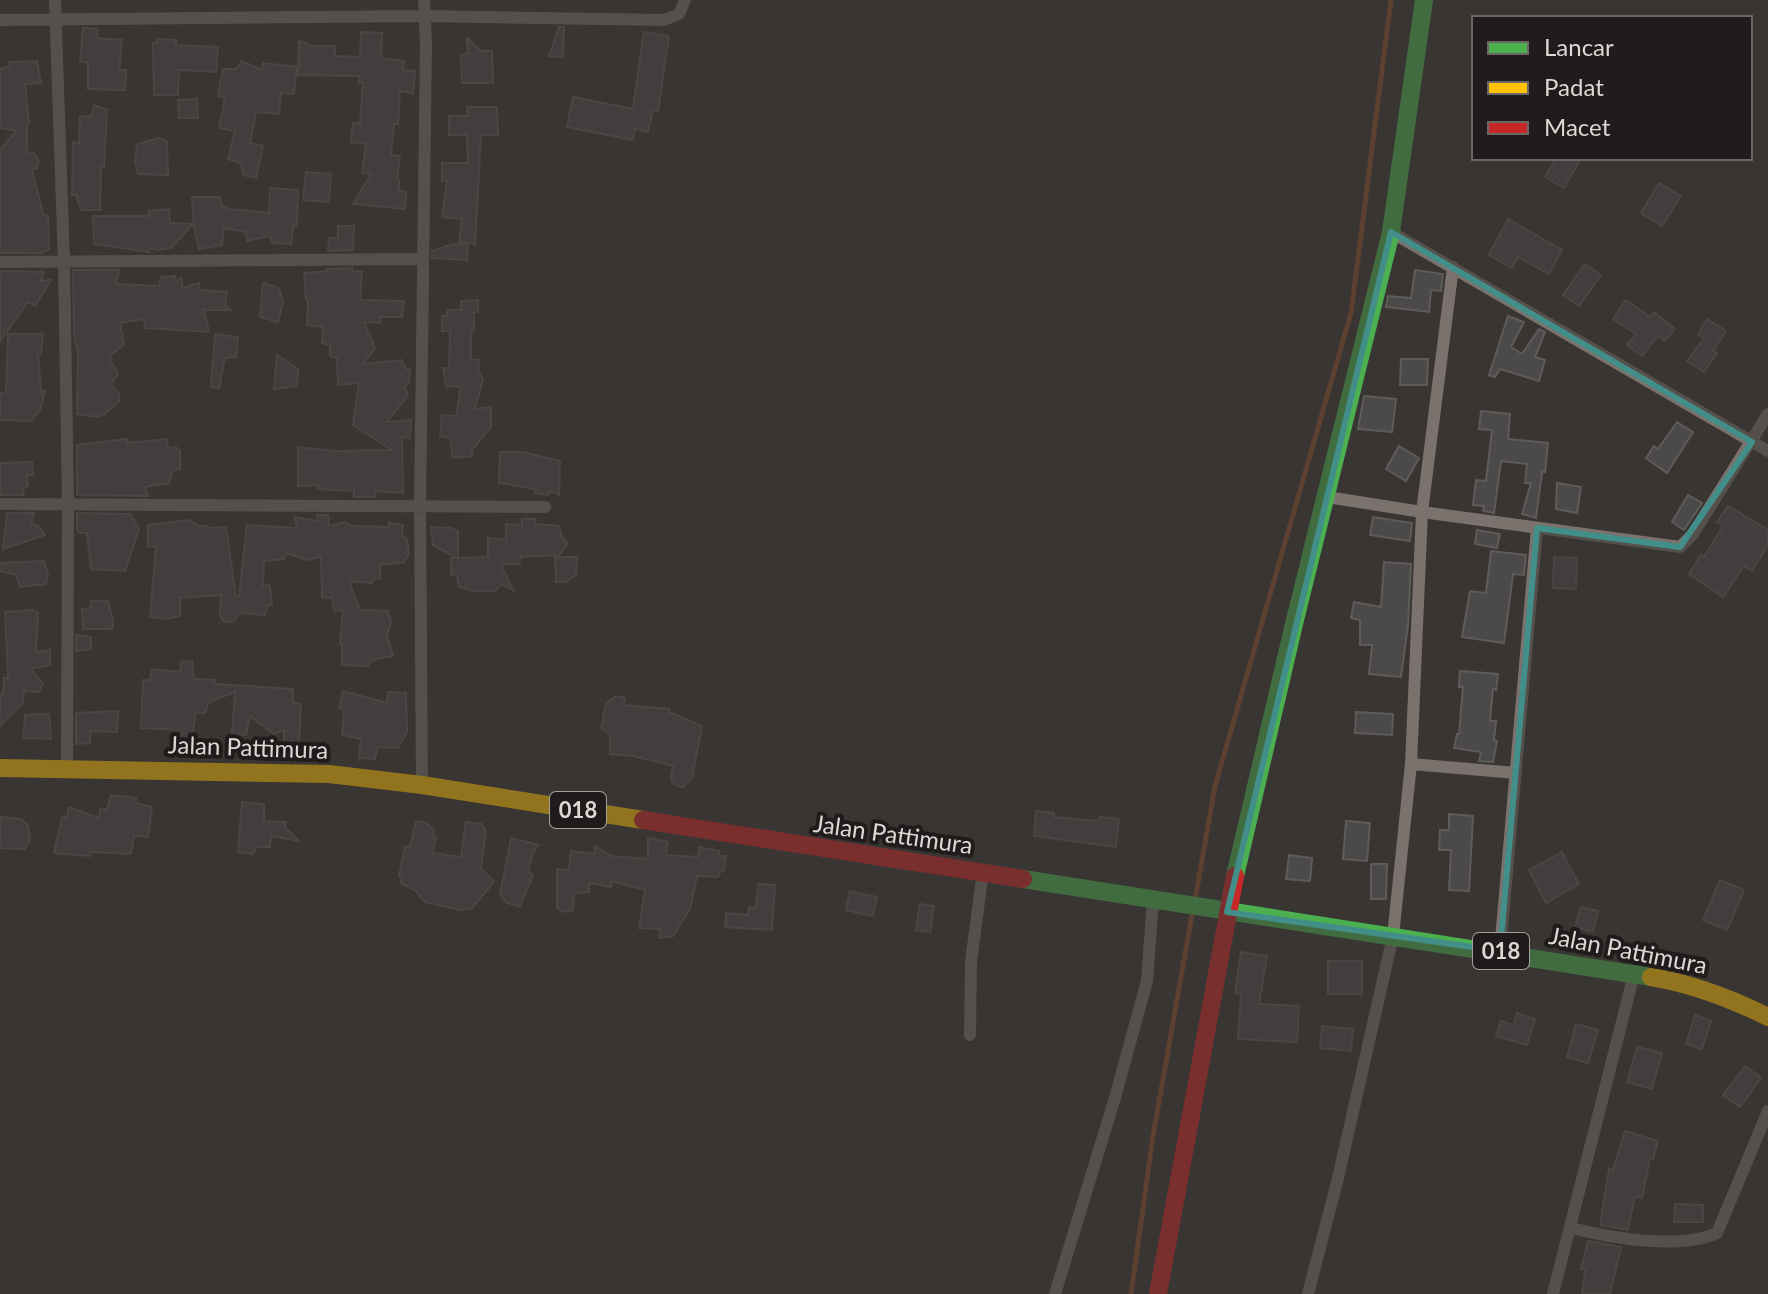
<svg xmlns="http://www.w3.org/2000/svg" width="1768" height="1294" font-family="Lato,sans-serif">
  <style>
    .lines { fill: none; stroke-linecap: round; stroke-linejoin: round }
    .stream { stroke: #8c4e2e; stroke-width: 5 }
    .building { fill: #4c4a49; stroke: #5e5b5a; stroke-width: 2 }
    .street { stroke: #7b716d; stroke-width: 12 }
    .fast { stroke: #4caf50; stroke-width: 18 }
    .slow { stroke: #ffc107; stroke-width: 18 }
    .jam { stroke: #c62828; stroke-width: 18 }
    .marked { fill: none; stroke: #428e88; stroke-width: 6; stroke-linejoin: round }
    .labels { text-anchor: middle; stroke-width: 8; stroke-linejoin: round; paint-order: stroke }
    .shield { fill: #1f1c1b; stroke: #a3a09e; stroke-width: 2 }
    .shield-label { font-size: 22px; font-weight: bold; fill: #dbd8d6 }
    .street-label { font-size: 24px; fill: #dbd8d6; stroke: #1f1c1b }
  </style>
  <rect width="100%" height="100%" fill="#383533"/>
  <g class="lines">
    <path class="stream" d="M1195,900L1215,786L1351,313L1391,0
      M1131,1294L1153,1136L1193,909"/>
  </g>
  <path class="building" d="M559,27H564L563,57L549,56Z
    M83,28L98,29L97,38L122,40L119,70H126L125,90L88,89V63L80,62Z
    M361,32L382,33L381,58L404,61L403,70L415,71L413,93L400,91L398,124H394L391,155L400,156L397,178L399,179V191L406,192L405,209L353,204L371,174L362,173L366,144L351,142L353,123L360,124L363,83H359L360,76L298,75L299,41L313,46H335V56L360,57Z
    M644,32L669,36L658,111L653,110L648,132L635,129L633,140L567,127L573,97L633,109Z
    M467,38L481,51H492L493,83H462L461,55L468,53Z
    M157,39L176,40V45L218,47L216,72L179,70L178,95H154L153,43H157Z
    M37,61L41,83L25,84L29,122L27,124V152L34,153L39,161L37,169H32L43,214L48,216L49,249L42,253H0V150L16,131L0,128V69L10,66L9,62Z
    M242,61L262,70L263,63L297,67L294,94L281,93L279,114L256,112L250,143L263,146L256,178L243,175L241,163L228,159L235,131L219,128L225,98L218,96L223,69H236Z
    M197,99L198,118H179L178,100Z
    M94,105L107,110L104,167H101L100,210H81L76,195H72L73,142L79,143L80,116L91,117Z
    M467,107H497L498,135H481L475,244L459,242L462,219L442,217L447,180L442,181V163H468L467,135H449V116H468Z
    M159,138L167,141L168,175L138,174L135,162L137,144Z
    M1556,158H1581L1564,188L1545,177Z
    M306,172L331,174L329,202L303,200Z
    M1659,183L1681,196L1662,226L1641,213Z
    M270,188L298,190L297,226H293L291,244L272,243L270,236L247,241L246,232L224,228L222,245L199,249L194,226L192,197H220L221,205L229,209L269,213Z
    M169,209L170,223L193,224L172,247L159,250L150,248L149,252L94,244L93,216H149V211Z
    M1508,219L1562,250L1549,274L1518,257L1512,268L1489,255Z
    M338,226H354L353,250L328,251L329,238H338Z
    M453,244L468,245L467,260L432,258V251Z
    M1585,264L1601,275L1579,306L1563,295Z
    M352,268V272L362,271L360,300L404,301L402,317H381L380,323L364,322L375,348L363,364L402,360L405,368L410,370L409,382L405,388L408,395L387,422L411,420L410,438L402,437L403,493L375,491V497H354V491L318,489V485L298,486V447L335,451L392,450L353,425L359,383L338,385L337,358L330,356V345L322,343L323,327L307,325L308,300L306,299L304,273L327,271V269Z
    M73,270H119L116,284L159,286L161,277L175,276L176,281L182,278V288L199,283L200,290L227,292L225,305L231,310H204L209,332L145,328L144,319L120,323L124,344L109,357L118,374L111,384L119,394V401L105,414L97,417L77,414L78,353L74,334Z
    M1415,270L1443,274L1441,291L1431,290L1429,312L1386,307L1388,296L1411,298Z
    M0,271L44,272L41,281L51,280L35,306L28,302L0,341Z
    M263,283L279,288L283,302L278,322L260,317Z
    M478,300V312H474V330H471V359L479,360L478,370L483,379L475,409L491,407V427L472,450V456L453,458L450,438L440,436L442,415L456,416L461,387L446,386L443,368H449L450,331H442V316H447V310H461V301Z
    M1626,300L1650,317L1654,312L1675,329L1665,341L1658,336L1642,356L1627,345L1636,334L1613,319Z
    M1508,316L1524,322L1511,347L1522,354L1539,329L1545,332L1535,357L1545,360L1539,381L1500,369L1495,377L1489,375Z
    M1707,319L1726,331L1713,351L1717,353L1704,372L1687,361L1704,338L1698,334Z
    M8,334H43L41,354L38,355L41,392L45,391L40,410L31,421L0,420V393L6,392Z
    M215,334L238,337L236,357L225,358L219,388L211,387Z
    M277,355L298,369L297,386L274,389Z
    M1401,359H1428L1427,385H1400Z
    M1364,396L1396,399L1392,432L1358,429Z
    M1481,411L1510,414L1508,439L1548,443L1545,472H1542L1536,518L1522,514L1531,483H1525L1527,464L1501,461L1494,513L1483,511L1484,506L1473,505L1476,480L1486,481L1492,430L1479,429Z
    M1677,422L1693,432L1667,473L1646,458L1654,446L1658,449Z
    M127,439V443L167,439L168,448L176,447L180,451V469L173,470L169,483L145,487L148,496L77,495V445Z
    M1399,446L1419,458L1406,481L1386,469Z
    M500,452H523L560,461L559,495L551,491L548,495L535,493L536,489L499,483Z
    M32,462L33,475H27L28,486L24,487L23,495H0V463Z
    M1557,483L1581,487L1577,513L1556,509Z
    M1688,495L1702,503L1684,530L1672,522Z
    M1728,506L1768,530V545L1752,571L1744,566L1723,597L1689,574L1701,555L1704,557L1723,526L1717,522Z
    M7,513H34L31,523L38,526L45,535L3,549Z
    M77,513L130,514L139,529L125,571L91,569L87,533H80L77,530Z
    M317,515H328L329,526L346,522L351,526L389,527V523L403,525L402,537L407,538L409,553L404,562L380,565V578L373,579L372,583L349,581L360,610L388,611L391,622L387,635L393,656L371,660L369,666L342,665V644H340L343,611L334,610L332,598L322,597L321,557L306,560L287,553L284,559L264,561L263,586L270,585L272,605H268L265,615L239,613L234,622L223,621L220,615L221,595L180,598V616L165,619L150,617L156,547L148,546V525L189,520L199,526H207V528L226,527L236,597L239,596L247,525L297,528L295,517L317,521Z
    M1373,517L1412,523L1410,541L1370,535Z
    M522,519H535L536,524L559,526L562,537L568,543L559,555L521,557L519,564H501L513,590L501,584L495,591H474L459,587L457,576L451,575V558H457L433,545L431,527L452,528L458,531V558L488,557V538L506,540V524L522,525Z
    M1477,530L1500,534L1497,548L1475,544Z
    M1491,551L1526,555L1524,575L1513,574L1504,643L1462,637L1470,591L1486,593Z
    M555,557H577L576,575L565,582H556Z
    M1554,557L1577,558L1576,589L1553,588Z
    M44,561L48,575L46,584L20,587L16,575L0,571V563Z
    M1384,562L1411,564L1408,625L1401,677L1369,674L1372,645H1360V620L1351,618L1354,602L1381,607Z
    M91,601H108L113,621L112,629H83L82,609L91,608Z
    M33,610L38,613L36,652L50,650V665L31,669L43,684L39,692L24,691L23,703L0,726V694L3,695L4,678H8L5,612Z
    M76,635L91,637V649L76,651Z
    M192,661L194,679L215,680L216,684L293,689V703L301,704L299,745H289L284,742V730L274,734L250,716L246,735L232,734L235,692L209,702L205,713L196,712L189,754L180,753L182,730L141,728L143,680H150L152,669L180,672L181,662Z
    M1460,671L1498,674L1496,690L1493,689L1490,721H1496L1494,740L1497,741L1493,762L1479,761L1481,752L1454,748L1457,734H1459L1463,687H1459Z
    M343,691L387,703L388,692L406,693L407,732L398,748L378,747L375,759L359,758L361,739L342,735L344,710L339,708Z
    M616,696L625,698L623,705L669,709V712L702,726L692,778L683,787L673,784L671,779L673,766L633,756L610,754V734L601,728L606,703Z
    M118,711L117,732L90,731V743L76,744V713Z
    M1356,712L1393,714L1392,735L1355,733Z
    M49,714L51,739L23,738L25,715Z
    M111,795L136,798V803L152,807L148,837L134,836L131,854L90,852V856L54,853L62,817H67L69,807L99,818L100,809H107Z
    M242,802L264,804V821L286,822L285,827L299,841L271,836L270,847H257L252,854L238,852Z
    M1036,811L1054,813V817L1099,821L1100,817L1119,819L1116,847L1034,836Z
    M1449,814L1473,816L1469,891L1449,890L1451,850H1439L1440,830H1449Z
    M0,817L21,819L28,825L30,839L25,849L0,848Z
    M416,821L425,822L434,830L433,836L436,837L433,853L461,857L466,822L482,824L486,832L481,868L494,882L472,908L460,910L425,902L415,890L400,883L403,878L399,876L405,846L410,847Z
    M1346,821L1370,823L1367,861L1343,859Z
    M511,838L539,845L533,852L528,872L533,875L520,906L507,903L500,895Z
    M648,838L668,842L666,855L698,857L699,847L719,851V856H726L724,871L720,872L718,877L697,876L690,909L673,936L659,938L660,929L639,928L645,890L611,881V887L589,883V892L574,893L573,910L563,912L557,908V869L569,870L571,851L595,854V846L612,856L648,859Z
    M1562,852L1579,884L1546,903L1529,870Z
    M1289,855L1312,858L1310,881L1286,879Z
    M1371,864H1387L1386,899H1371Z
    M1720,880L1744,890L1727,930L1703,920Z
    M758,884L775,885L772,930L725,927L726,913L748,915L749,907L756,908Z
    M850,891L877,897L873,916L846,910Z
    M920,904L934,906L930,932L916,930Z
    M1581,907L1598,911L1593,932L1575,927Z
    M1241,952L1267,956L1259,1004L1299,1006L1297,1042L1238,1039L1241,994L1235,993Z
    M1328,961H1362V994H1328Z
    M1517,1013L1535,1019L1527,1045L1496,1036L1501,1021L1514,1025Z
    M1695,1015L1711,1021L1702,1049L1686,1044Z
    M1576,1024L1598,1030L1588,1063L1567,1057Z
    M1322,1026L1353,1029L1351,1051L1320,1048Z
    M1637,1047L1662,1053L1652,1089L1627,1082Z
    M1745,1066L1761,1078L1740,1107L1723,1095Z
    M1625,1131L1658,1141L1653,1159L1650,1158L1642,1198L1635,1197L1628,1230L1600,1225L1609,1169L1613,1170Z
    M1675,1204L1703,1205V1222H1674Z
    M1588,1241L1621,1247L1610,1294H1582L1585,1270L1581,1269Z"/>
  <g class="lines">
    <path class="street" d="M55,0L64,262L68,504L67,768
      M0,20L424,16L664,20L679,14L685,0
      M1391,232L1768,451
      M0,262L423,259
      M1327,497L1422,512L1680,547L1693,534L1768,414
      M0,504L545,507
      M1411,764L1516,773
      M422,785L420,504L426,44L424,0
      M1500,951L1537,528
      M970,1035L971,961L983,872
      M1571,1228C1611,1238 1679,1250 1717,1233L1768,1111
      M1055,1294L1114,1101L1147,981L1153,900
      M1308,1294L1338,1178L1393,936L1411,764L1422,512L1453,267
      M1553,1294L1634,974"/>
    <path class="fast" d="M1235,876L1294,624L1391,232L1424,0
      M1023,879L1651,977"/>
    <path class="slow" d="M0,768L329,774L422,785L643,820
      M1651,977C1693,984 1730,998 1768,1017"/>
    <path class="jam" d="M643,820L1023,879
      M1158,1294L1235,876"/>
  </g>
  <path d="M0 0H1768V1294H0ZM1391,232L1752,442L1680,547L1537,528L1500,951L1227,912Z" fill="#383533" fill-opacity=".55" fill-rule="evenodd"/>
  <path class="marked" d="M1391,232L1752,442L1680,547L1537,528L1500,951L1227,912Z"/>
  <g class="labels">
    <g class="shield">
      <rect x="550" y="792" width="56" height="36" rx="6"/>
      <rect x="1473" y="933" width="56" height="36" rx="6"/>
    </g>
    <g class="shield-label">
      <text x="578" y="818">018</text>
      <text x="1501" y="959">018</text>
    </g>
    <g class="street-label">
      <text transform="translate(248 748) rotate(2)" y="8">Jalan Pattimura</text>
      <text transform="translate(893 835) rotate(8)" y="8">Jalan Pattimura</text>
      <text transform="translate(1628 951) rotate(11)" y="8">Jalan Pattimura</text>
    </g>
  </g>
  <rect x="1472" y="16" width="280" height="144" fill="#1f1c1b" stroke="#6a6766" stroke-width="2"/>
  <rect x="1488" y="42" width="40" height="12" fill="#4caf50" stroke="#6a6766" stroke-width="2"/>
  <text x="1544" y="56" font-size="24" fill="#dbd8d6">Lancar</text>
  <rect x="1488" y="82" width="40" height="12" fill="#ffc107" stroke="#6a6766" stroke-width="2"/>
  <text x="1544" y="96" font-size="24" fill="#dbd8d6">Padat</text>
  <rect x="1488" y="122" width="40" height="12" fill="#c62828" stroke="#6a6766" stroke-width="2"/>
  <text x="1544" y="136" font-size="24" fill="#dbd8d6">Macet</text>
</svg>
